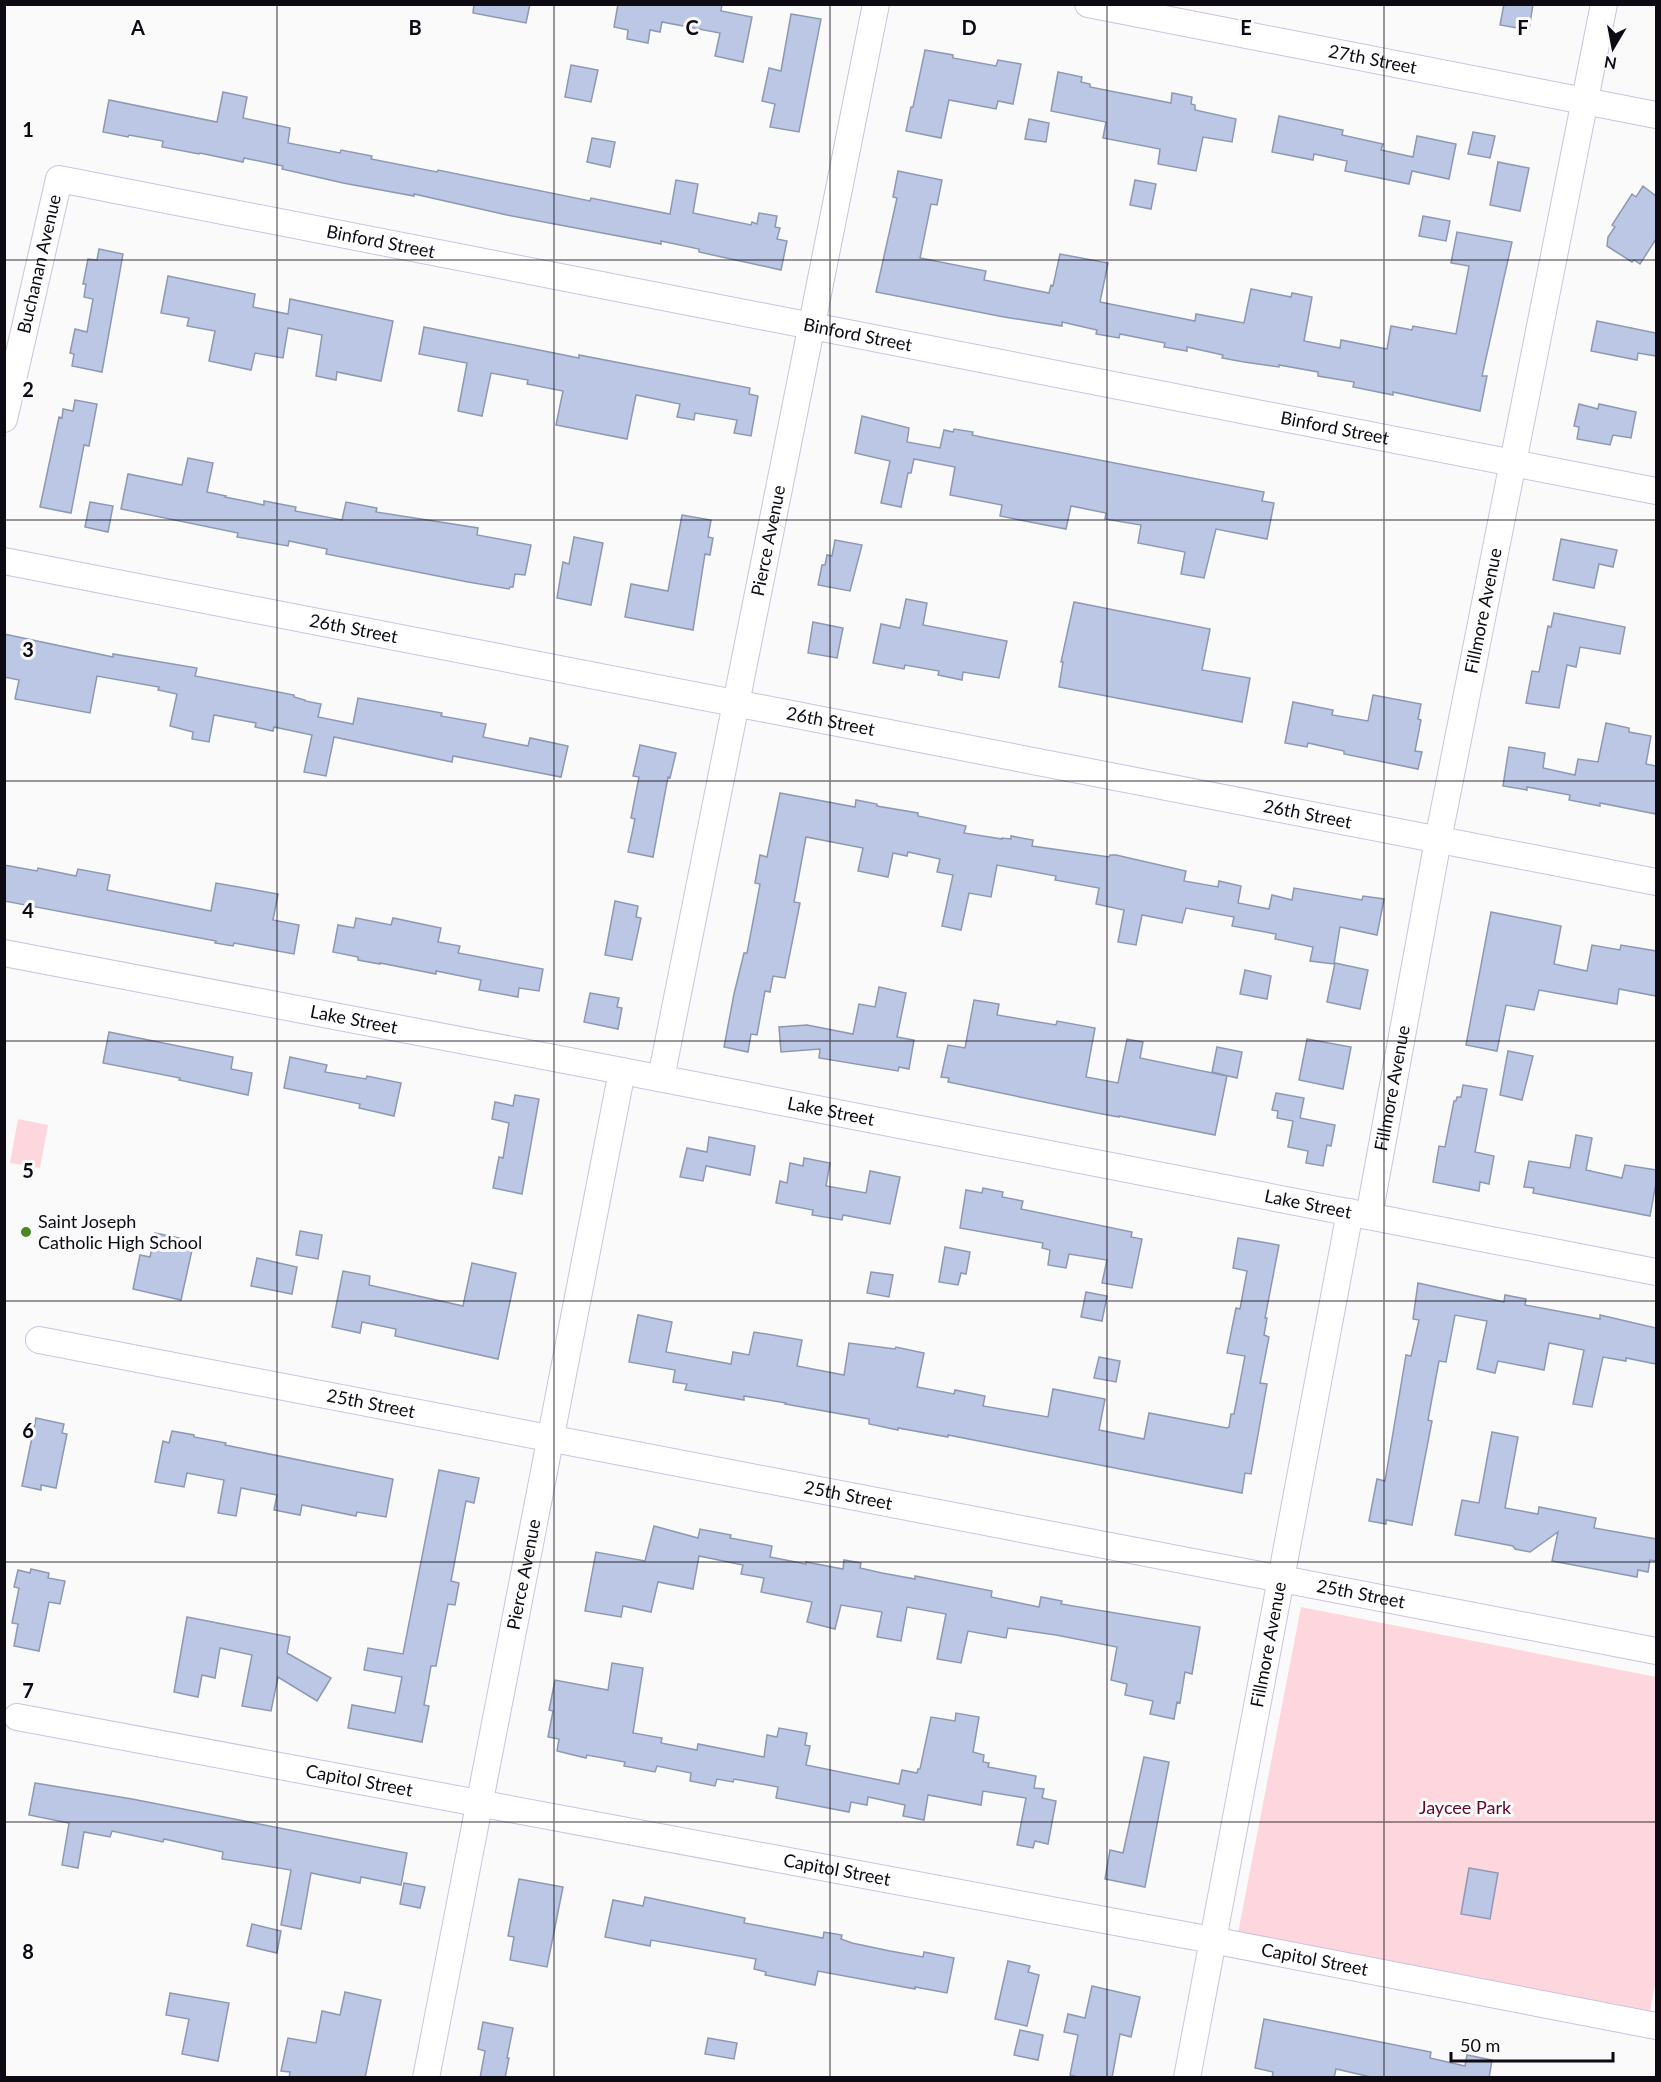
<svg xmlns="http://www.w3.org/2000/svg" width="1661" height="2082" font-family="Lato,sans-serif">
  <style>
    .green { fill: #fed6dd }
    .building { fill: #bbc7e4; stroke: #8d98b3; stroke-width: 1.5 }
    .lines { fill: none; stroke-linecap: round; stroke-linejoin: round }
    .minor-casing { stroke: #cbc2e0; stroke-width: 28 }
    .minor { stroke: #fff; stroke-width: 26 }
    .grid { fill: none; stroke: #0d0a13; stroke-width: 1.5; stroke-opacity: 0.55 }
    .poi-dot { fill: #488626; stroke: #fafafa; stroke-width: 2 }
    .labels { text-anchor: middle; stroke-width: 6; stroke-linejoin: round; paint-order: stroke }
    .street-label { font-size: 18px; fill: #0d0a13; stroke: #fafafa }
    .poi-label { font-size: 18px; fill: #0d0a13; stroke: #fafafa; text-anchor: start }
    .park-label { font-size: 18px; fill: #5d0929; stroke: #fafafa }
    .grid-label { font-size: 20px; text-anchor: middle; font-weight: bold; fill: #0d0a13; stroke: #fafafa; stroke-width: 6; stroke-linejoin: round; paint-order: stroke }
  </style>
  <rect width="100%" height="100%" fill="#fafafa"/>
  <path class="green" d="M18,1119L48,1125L40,1168L10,1163Z
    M1301,1607L1656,1677V1980L1650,2012L1238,1933Z"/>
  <path class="building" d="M474,4H530L526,23L473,13Z
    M618,4H722L721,11L752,17L743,62L715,56L720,33L662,22L660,32L650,30L648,43L627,39L628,30L614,27Z
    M1504,4H1533L1529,30L1500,25Z
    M791,14L821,19L799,132L770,127L775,104L762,101L769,68L781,71Z
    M925,50L953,55V58L996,66L998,60L1021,64L1013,104L998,101L996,109L949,100L941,138L906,131L911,107H913Z
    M571,65L598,70L591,102L565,97Z
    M1058,72L1082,77L1081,82L1090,84V87L1171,103L1172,93L1192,97L1191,104L1195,105V110L1236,119L1232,142L1203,137L1196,171L1158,164L1160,149L1103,138L1106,122L1051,111Z
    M223,92L247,97L243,118L290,128L288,143L340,153L341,150L372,156L371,159L437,172L438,170L590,201L591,198L670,214L676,180L698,184L693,213L751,225L752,222L757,224L759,213L777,216L775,227L780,228L777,239L787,241L781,270L699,252V249L661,241V244L507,215L414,194V196L343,183L282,169L283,166L244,158L243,162L200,153L199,154L162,147L163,141L129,135L128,137L103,132L109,100L217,122Z
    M1279,116L1343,130L1342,135L1383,144L1381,150L1413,157L1417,136L1456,144L1449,179L1412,171L1409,184L1345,171L1347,161L1314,154L1313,160L1272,152Z
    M1029,119L1049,123L1046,142L1025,139Z
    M1473,132L1495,136L1490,158L1468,154Z
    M592,138L615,142L610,167L587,162Z
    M1498,162L1529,168L1520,211L1490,205Z
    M898,171L942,180L937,205L931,204L920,258L986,271L984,280L1049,293L1051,285L1053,286L1060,254L1108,263L1100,302L1195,321L1196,314L1244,323L1251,289L1291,297L1292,293L1312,297L1304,341L1340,348L1341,340L1387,349L1391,326L1412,330L1413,326L1456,334L1469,266L1451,263L1457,232L1512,242L1482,376H1487L1480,411L1393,392V395L1353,387L1354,382L1318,376V372L1279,365V367L1244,362L1222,358L1223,355L1187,347V351L1164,347L1165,343L1120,334L1119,338L1096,334L1097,330L1062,322V326L1004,317L876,292L897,198L893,197Z
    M1135,180L1156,184L1151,209L1130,205Z
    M1643,186L1656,196V239L1640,264L1634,260L1632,262L1607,246L1608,237L1615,227L1612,225L1632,194L1636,197Z
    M1423,216L1450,221L1446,241L1419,236Z
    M99,249L123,254L102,372L72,366L74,354L70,353L75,329L87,332L93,299L84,297L86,284H83L88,259L97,260Z
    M168,276L255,294L253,307L288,314L290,299L393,321L381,381L337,372L336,380L316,376L322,335L288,328L283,358L255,353L251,370L209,361L215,331L187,326L189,318L161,313Z
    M1597,321L1656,333V356L1638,353L1637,360L1591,351Z
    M424,327L579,358V355L750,388L749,394L758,396L751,436L734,433L737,420L695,413L694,420L677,417L680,404L636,395L627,439L556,425L563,391L527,384L528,380L491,373L482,416L458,411L467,363L419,354Z
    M75,400L97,404L89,446L84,445L71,513L40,507L59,417L62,418L63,409L73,411Z
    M1579,404L1598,409L1599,404L1636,412L1631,438L1613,435L1610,445L1577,439L1579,427L1574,426Z
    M862,416L909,428L907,442L940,448L944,430L953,432L954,429L973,432L972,435L986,438L1264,492L1262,501L1274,503L1267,539L1216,529L1204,578L1181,574L1185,552L1138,543L1141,525L1105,519L1106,513L1071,506L1066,529L1000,516L1002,505L950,495L955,467L914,459L911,473H908L901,507L881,503L890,461L855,453Z
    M188,458L213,463L207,492L226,496L225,497L264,505V501L296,507L295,511L342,520L346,502L377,508L376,512L478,528L477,535L531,545L525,575L515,574L513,587H510L509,589L468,582L326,554L327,549L289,541L288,546L237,537L238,533L121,509L128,474L182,485Z
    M90,502L113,506L108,532L85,527Z
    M682,515L711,520L708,537L713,538L710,555L705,554L693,630L625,617L631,584L668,591Z
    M574,537L603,543L591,605L557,598L563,562L569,564Z
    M1561,539L1617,550L1613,567L1599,564L1594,588L1553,580Z
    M835,540L862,545L850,591L818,585L822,565H825L827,555L832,556Z
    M906,599L927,603L923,625L1007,641L999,678L963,672L962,680L938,675L939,671L905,665L904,669L873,663L881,624L900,628Z
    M1074,602L1210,629L1202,670L1250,678L1242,722L1059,687L1063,662H1061Z
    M1554,613L1625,627L1620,654L1580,647L1576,667L1567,665L1559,708L1526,703L1532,671L1539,672L1548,626L1551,627Z
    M813,622L843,628L837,658L808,653Z
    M4,634L113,657V654L197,668L195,676L294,695V697L305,700V701L321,704L318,717L353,724L358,698L442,713L441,716L486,724L483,737L528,746L530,738L568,746L561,777L453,756L452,762L334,737L326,776L304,772L312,735L274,727L273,731L255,727L256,723L214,715L209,742L192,739L193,732L170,726L177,694L158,690L159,687L97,676L90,713L15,699L19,680L4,677Z
    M1373,695L1421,704L1418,719L1421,720L1415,751L1422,752L1418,769L1344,754V751L1308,743L1307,747L1285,743L1293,702L1333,710L1332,715L1368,721Z
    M1606,723L1629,728V732L1651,736L1646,764L1656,766V814L1600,803V806L1569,800L1570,795L1527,787V790L1503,786L1509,747L1545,753L1543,768L1575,775L1578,759L1598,762Z
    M640,745L676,753L670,778L668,777L653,857L628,852L635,819L631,818L639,777L633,776Z
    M780,793L855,807L856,800L877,804V806L918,813V816L966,826L964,833L1002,839V838L1011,839V836L1033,840L1032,846L1109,857L1110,855H1116L1186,871L1184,881L1218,887L1219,881L1241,886L1238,903L1269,909L1272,895L1292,900L1294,888L1362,900L1363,896L1384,899L1377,935L1340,927L1334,964L1310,961L1313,947L1275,939L1276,934L1232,926L1234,917L1186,908L1182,923L1142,915L1136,945L1118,942L1124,910L1096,904L1099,888L1055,880L1056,876L997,865L991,897L969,893L961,930L942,926L953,875L937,872L940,859L908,852L907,856L893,853L888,877L858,871L863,848L806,837L794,902L800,903L785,978L773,976L770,992L765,991L757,1035L751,1034L748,1052L724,1047L734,994L744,953H747L758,895L760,884L755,883L760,855L767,857Z
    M4,865L37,871L38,868L76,876L78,869L110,875L107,890L211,911L216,883L278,894L273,920L299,925L294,954L234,943L233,946L215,943L216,941L4,901Z
    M615,901L638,906L636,917L641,918L632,960L605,955Z
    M1491,912L1561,926L1554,964L1587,971L1592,945L1620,950L1621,945L1656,951V996L1619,989L1617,1004L1539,990L1534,1010L1506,1005L1497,1051L1466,1045Z
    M356,918L391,925L393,918L441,928L438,942L460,946L458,953L543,969L539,991L519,988L518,997L479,990L481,980L436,971V974L380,963V964L358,960V957L333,952L338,925L354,928Z
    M1335,963L1368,970L1360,1009L1327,1002Z
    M1245,970L1271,976L1267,999L1240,994Z
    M879,987L906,993L897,1037L914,1040L909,1069L899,1067L898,1071L819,1058L820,1049L781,1052L779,1027L807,1025L853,1034L859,1004L875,1007Z
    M590,993L619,998L617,1007L622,1008L618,1029L584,1022Z
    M974,1000L999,1004L997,1015L1056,1025L1057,1021L1095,1028L1086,1077L1118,1083L1127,1039L1143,1042L1140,1058L1227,1076L1215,1135L1119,1116V1117L1097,1113L948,1082L949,1078L941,1077L948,1045L965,1048Z
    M109,1032L233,1057L231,1069L252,1073L248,1095L179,1080L180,1078L103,1063Z
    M1307,1039L1351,1047L1343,1089L1299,1080Z
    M1217,1047L1242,1052L1237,1078L1212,1072Z
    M1508,1051L1533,1056L1522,1100L1500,1095Z
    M290,1057L327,1065L325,1072L366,1079L367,1076L401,1083L394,1116L359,1108L360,1104L284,1088Z
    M1463,1085L1487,1089L1475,1152L1494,1156L1489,1184L1480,1182L1479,1191L1433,1182L1439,1146L1445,1147L1454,1101H1456L1457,1097H1461Z
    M1276,1093L1304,1098L1300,1118L1335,1125L1331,1146L1327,1145L1323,1166L1306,1163L1308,1151L1288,1147L1293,1121L1277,1118L1278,1111L1272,1110Z
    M515,1095L539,1099L522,1194L493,1188L499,1157L503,1158L509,1123L492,1119L495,1102L513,1106Z
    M1576,1135L1592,1138L1586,1170L1622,1178L1625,1165L1656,1170V1183L1650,1216L1533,1193L1534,1188L1524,1187L1529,1161L1570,1168Z
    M709,1137L755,1146L750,1175L706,1166L703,1181L680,1177L687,1148L707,1152Z
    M804,1158L830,1163L826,1186L866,1193L870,1171L900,1177L890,1224L843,1215L842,1220L812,1215L813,1210L776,1203L780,1181L787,1183L790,1163L803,1166Z
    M983,1188L1003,1192L1002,1197L1023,1201L1021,1209L1132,1232L1131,1237L1142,1239L1132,1288L1102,1283L1107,1260L1069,1254L1066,1268L1048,1265L1050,1250L1042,1248L1043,1243L960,1228L966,1190L982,1193Z
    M300,1231L322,1235L318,1259L296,1255Z
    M155,1233L194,1241L181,1300L133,1289L140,1255L150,1257Z
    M1238,1238L1279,1245L1265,1318H1267L1264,1335L1269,1337L1260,1383L1267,1384L1251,1474L1245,1473L1242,1493L948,1435V1437L898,1428V1430L869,1424V1419L785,1404L786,1403L744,1396V1400L685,1390L687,1384L673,1382L675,1370L629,1362L638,1315L672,1322L666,1352L731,1364L733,1352L749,1355L754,1332L802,1340L797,1366L844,1375L849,1343L895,1349L896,1347L924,1353L917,1387L954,1394L955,1390L985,1396L983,1406L1048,1417L1053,1389L1105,1399L1099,1430L1144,1439L1149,1413L1227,1428L1229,1427L1231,1414H1234L1245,1356L1227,1353L1236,1308L1240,1309L1247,1271L1233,1268Z
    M945,1247L970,1252L966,1274L961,1273L958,1285L939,1282Z
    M257,1258L297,1267L292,1294L251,1286Z
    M472,1263L516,1273L498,1359L395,1336L396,1329L362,1322L360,1333L332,1327L343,1271L370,1276L369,1285L463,1306Z
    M871,1272L893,1275L889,1297L867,1293Z
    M1418,1283L1504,1302L1505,1295L1526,1299L1525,1305L1600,1319V1315L1656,1328V1364L1626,1358V1361L1603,1357L1592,1407L1573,1404L1584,1350L1549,1343L1544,1370L1498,1361L1495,1373L1477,1369L1487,1321L1455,1315L1446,1362L1439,1361L1428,1420L1432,1421L1412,1525L1386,1520V1524L1369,1521L1377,1479L1385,1481L1406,1355L1411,1356L1419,1320L1413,1319Z
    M1086,1292L1107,1296L1102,1321L1081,1317Z
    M1099,1357L1120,1361L1116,1382L1094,1378Z
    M36,1418L64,1424L62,1433L67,1434L56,1488L41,1485V1490L22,1486Z
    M172,1431L194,1435V1437L226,1443L225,1445L393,1479L386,1517L357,1512L356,1516L302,1505L300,1515L274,1510L277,1495L241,1488L236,1516L218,1513L224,1480L187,1473L184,1487L155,1482L163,1441L169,1443Z
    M1492,1432L1518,1437L1505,1508L1538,1514L1539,1507L1596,1518L1594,1528L1656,1539V1561L1650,1560L1648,1572L1638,1570L1637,1577L1552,1561L1558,1532L1530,1552L1515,1549L1513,1546L1455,1535L1462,1500L1479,1503Z
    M439,1470L479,1478L474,1503L466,1501L451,1581L459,1583L455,1605L448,1604L436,1666H431L424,1705L429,1706L422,1742L348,1728L352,1705L395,1713L402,1677L364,1670L368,1648L403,1654Z
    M654,1526L698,1538L700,1529L731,1535L730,1538L772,1546L770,1557L806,1564V1562L843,1569L844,1560L861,1563L860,1568L882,1573L915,1579V1576L992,1591L991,1597L1039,1607L1041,1597L1062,1601L1061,1604L1200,1627L1192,1674L1185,1672L1180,1703L1177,1702L1174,1719L1150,1714L1153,1701L1125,1695L1127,1684L1111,1680L1117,1647L1056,1635L1008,1628L1006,1638L968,1631L961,1663L937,1659L946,1614L907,1607L901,1641L877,1637L882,1612L841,1605L835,1629L807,1622L812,1602L761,1592L764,1578L741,1574L743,1565L699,1556L693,1589L658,1582L651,1612L623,1606L621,1617L585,1611L596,1552L645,1561Z
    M31,1569L49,1573L48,1578L65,1581L60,1604L49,1602L39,1651L14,1646L18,1624L12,1623L19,1588L14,1587L18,1570L30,1573Z
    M187,1617L290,1637L287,1653L331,1678L317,1701L278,1677L271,1711L242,1706L252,1655L220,1648L215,1678L202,1675L198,1697L174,1692Z
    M612,1663L643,1668L633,1733L662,1738L661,1743L697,1750L698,1744L764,1757L767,1735L777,1737L779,1728L807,1733L805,1745L810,1746L806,1765L899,1784L902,1770L917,1773L918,1769H920L931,1717L955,1721L956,1713L979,1717L973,1752L984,1755L983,1762L989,1763L988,1767L1036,1776L1034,1788L1044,1789L1042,1798L1056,1801L1048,1844L1035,1841L1033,1848L1017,1845L1026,1798L983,1791L981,1805L928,1795L924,1820L903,1816L905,1805L868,1797L867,1805L851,1802L849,1812L776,1798L778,1787L734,1779L733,1782L717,1779L715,1786L690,1781L691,1773L657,1766L655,1772L624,1766L625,1762L587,1755L586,1758L557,1751L559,1739L548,1737L553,1711L549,1710L555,1680L608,1690Z
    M1144,1757L1169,1762L1145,1887L1105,1879L1110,1850L1123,1853Z
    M35,1783L132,1799L407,1853L401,1885L361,1877L360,1883L311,1873L301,1929L281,1925L291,1870L222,1859L223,1852L164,1839L163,1842L112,1831L110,1837L84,1832L78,1868L62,1865L69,1823L29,1815Z
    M1469,1868L1498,1873L1490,1919L1461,1914Z
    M519,1879L563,1887L547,1967L510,1960L514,1937L508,1936Z
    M404,1883L425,1887L420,1908L400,1904Z
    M645,1897L745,1918L744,1923L761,1926L823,1938L824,1932L842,1935L841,1939L852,1943L890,1951L923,1957L924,1952L954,1958L947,1993L915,1987V1989L818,1971L815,1985L765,1975L766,1972L754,1969L756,1959L651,1940L650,1946L605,1937L613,1900L643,1906Z
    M252,1924L281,1931L277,1953L247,1946Z
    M1008,1961L1030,1966L1028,1972L1039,1975L1027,2026L995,2019Z
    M1092,1986L1140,1997L1131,2037L1120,2034L1112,2078H1081L1070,2075L1078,2035L1064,2032L1068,2014L1085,2018Z
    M345,1992L381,2000L365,2078H289L290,2072L281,2071L288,2038L316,2043L322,2011L340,2015Z
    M170,1993L229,2003L218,2061L182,2054L189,2019L166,2015Z
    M1264,2019L1431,2052L1430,2058L1465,2066L1467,2055L1492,2060L1489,2078H1375L1336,2069L1334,2078H1272L1273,2072L1255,2068Z
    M483,2022L513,2028L507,2058H509L505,2078H480L485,2051L478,2049Z
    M1020,2030L1043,2035L1038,2060L1014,2055Z
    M708,2038L737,2043L734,2059L705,2054Z"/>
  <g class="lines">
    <g class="minor-casing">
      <g id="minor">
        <path id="s1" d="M1088,4L1656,115"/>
        <path id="s2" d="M4,419L59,179L1656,491"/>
        <path id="s3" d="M4,561L1656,882"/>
        <path id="s4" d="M4,953L622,1071L1656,1272"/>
        <path id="s5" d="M661,1078L876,4"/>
        <path id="s6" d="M1369,1216L1438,840L1604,4"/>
        <path id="s7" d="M39,1340L1656,1651"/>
        <path id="s8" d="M17,1717L1212,1940L1656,2026"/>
        <path id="s9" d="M426,2078L622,1071"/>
        <path id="s10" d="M1187,2078L1350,1212"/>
      </g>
    </g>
    <use href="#minor" class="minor"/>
  </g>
  <path class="grid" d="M277,4V2078M554,4V2078M830,4V2078M1107,4V2078M1384,4V2078M4,260H1656M4,520H1656M4,781H1656M4,1041H1656M4,1301H1656M4,1562H1656M4,1822H1656"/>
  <circle class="poi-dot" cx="26" cy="1232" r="6"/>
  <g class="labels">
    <g class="street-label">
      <text dy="6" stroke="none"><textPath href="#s1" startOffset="290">27th Street</textPath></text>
      <text dy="6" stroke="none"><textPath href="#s2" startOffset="574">Binford Street</textPath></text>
      <text dy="6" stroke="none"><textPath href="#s2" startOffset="159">Buchanan Avenue</textPath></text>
      <text dy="6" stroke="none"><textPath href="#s2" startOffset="1060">Binford Street</textPath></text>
      <text dy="6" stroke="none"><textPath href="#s2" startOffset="1546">Binford Street</textPath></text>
      <text dy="6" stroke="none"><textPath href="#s5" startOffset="548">Pierce Avenue</textPath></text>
      <text dy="6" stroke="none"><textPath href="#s6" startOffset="616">Fillmore Avenue</textPath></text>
      <text dy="6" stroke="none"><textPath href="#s3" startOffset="356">26th Street</textPath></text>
      <text dy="6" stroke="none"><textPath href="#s3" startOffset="842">26th Street</textPath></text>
      <text dy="6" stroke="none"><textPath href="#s3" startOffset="1328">26th Street</textPath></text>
      <text dy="6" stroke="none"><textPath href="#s4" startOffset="356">Lake Street</textPath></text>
      <text dy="6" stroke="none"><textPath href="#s6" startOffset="130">Fillmore Avenue</textPath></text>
      <text dy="6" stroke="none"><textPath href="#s4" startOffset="842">Lake Street</textPath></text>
      <text dy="6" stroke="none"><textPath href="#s4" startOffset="1328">Lake Street</textPath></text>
      <text dy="6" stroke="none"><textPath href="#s7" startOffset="338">25th Street</textPath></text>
      <text dy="6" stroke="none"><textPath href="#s7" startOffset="824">25th Street</textPath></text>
      <text dy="6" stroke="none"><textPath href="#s9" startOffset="513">Pierce Avenue</textPath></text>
      <text dy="6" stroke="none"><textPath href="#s7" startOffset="1346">25th Street</textPath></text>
      <text dy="6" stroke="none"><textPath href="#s10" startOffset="441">Fillmore Avenue</textPath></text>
      <text dy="6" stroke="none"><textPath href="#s8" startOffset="348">Capitol Street</textPath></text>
      <text dy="6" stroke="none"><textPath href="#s8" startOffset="834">Capitol Street</textPath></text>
      <text dy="6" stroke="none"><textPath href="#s8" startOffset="1320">Capitol Street</textPath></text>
    </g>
    <g class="poi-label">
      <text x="38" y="1228">Saint Joseph<tspan x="38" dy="21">Catholic High School</tspan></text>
    </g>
    <g class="park-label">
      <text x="1465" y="1814">Jaycee Park</text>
    </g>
  </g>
  <g class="grid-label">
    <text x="138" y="35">A</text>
    <text x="415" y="35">B</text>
    <text x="692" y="35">C</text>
    <text x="969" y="35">D</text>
    <text x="1246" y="35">E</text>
    <text x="1523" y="35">F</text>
    <text x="28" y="137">1</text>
    <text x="28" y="397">2</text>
    <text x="28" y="657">3</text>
    <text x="28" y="918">4</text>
    <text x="28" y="1178">5</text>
    <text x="28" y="1438">6</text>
    <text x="28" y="1698">7</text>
    <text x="28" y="1959">8</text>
  </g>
  <rect width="1661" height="2082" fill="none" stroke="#0d0a13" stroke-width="12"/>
  <g transform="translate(1613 48) rotate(190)" stroke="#fafafa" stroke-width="4.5" paint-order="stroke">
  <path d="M0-4.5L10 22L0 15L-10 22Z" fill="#0d0a13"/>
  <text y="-9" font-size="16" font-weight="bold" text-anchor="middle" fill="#0d0a13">N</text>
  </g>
  <path d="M1451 2052v9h162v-9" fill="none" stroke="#0d0a13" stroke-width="3"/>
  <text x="1460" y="2052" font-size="18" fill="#0d0a13" stroke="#fafafa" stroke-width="4.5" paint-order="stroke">50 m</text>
</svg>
